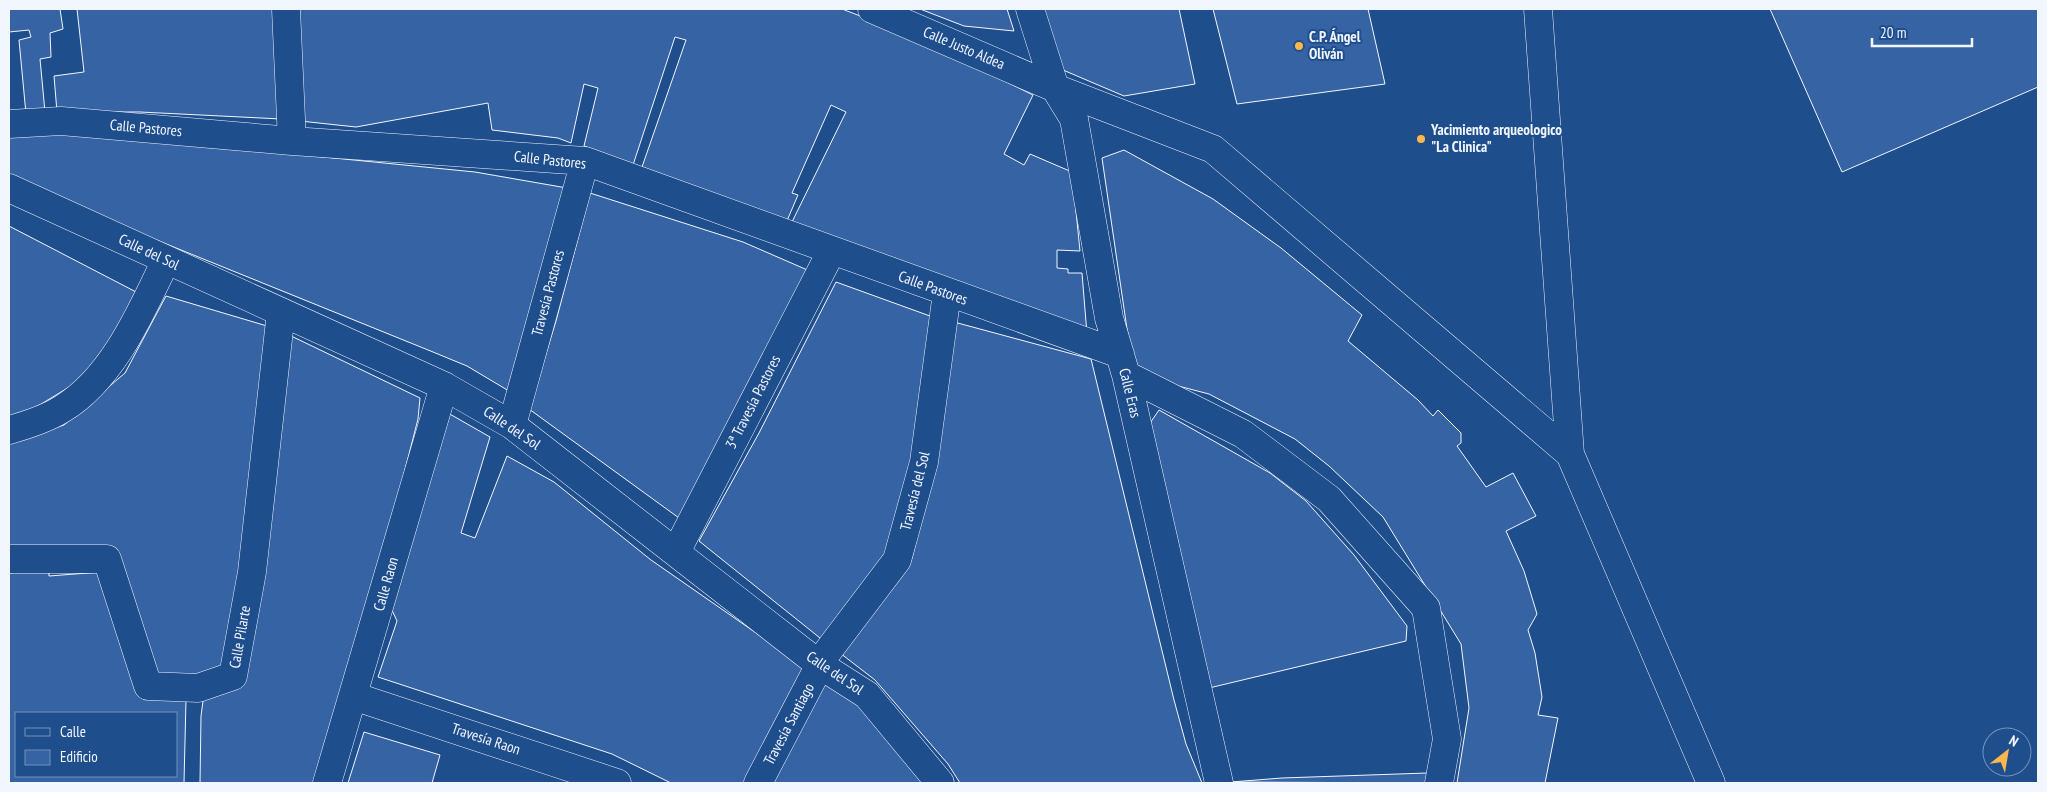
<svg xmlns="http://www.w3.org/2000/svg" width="2047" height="792" font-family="'PT Sans Narrow',sans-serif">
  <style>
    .building { fill: #3563a3; stroke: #f2f6ff; fill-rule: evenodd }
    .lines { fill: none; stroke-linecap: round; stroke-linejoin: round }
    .minor-casing { stroke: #f2f6ff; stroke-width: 29 }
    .minor { stroke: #1f4e8c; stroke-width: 28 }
    .poi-dot { fill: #ffb74d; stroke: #1f4e8c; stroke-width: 2 }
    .labels { text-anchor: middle; stroke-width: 4; stroke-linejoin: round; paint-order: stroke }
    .poi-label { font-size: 15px; font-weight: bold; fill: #f2f6ff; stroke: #1f4e8c; text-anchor: start }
    .street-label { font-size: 15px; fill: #f2f6ff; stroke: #1f4e8c }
  </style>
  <rect width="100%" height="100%" fill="#1f4e8c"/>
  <path class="building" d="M9,9H60L63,29L50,33L51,57L40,59L45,112L26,114L19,40L31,37L29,30L9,32Z
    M77,9H278L281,119L140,112H57L54,76L84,72Z
    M298,9H842L920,39L1033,95L1004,154L1024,165L1030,154L1072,172L1080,251L1057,250V268L1068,269V273H1082L1087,334L791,224L846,112L831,105L792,193L798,195L786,223L642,167L686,40L675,37L633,165L584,146L598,88L584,84L571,143L558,138L492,130L488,103L356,127L300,121Z
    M920,9H1007L1014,31L964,26Z
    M1044,9H1179L1195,84L1124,96L1063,70Z
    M1213,9H1368L1385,84L1237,104Z
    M1770,9H2038V87L1842,172Z
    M61,131L475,172L567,188L514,394L467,366L433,352L112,222L9,184V133Z
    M1124,150L1213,199L1281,248L1362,315L1348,341L1418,400L1433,416L1438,410L1461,433V443L1457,446L1486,487L1513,473L1536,516L1506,531L1524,571L1537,614L1528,630L1535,653L1542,697L1538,715L1558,718L1545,783H1457L1469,708L1461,644L1383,517L1329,466L1295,439L1209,394L1136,375L1127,329L1102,158Z
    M590,193L743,242L812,272L679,518L529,409L556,321Z
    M9,226L140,294L84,378L33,409L9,418Z
    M836,282L930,316L913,476L887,560L825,642L699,541L759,433Z
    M166,296L267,326L228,670L203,677L154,679L111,547L9,550V443L64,425L125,373Z
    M954,322L1091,359L1174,700L1186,744L1202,783H960L948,764L875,680L840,653L909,567L912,558L936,460Z
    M287,334L420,398L418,419L399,493L315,783H200L201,716L203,701L213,693L240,682Z
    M1159,410L1270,473L1306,501L1354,555L1407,626L1406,641L1209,688L1148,426Z
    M448,413L490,437L461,533L475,538L507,456L554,482L651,560L808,669L748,783H671L612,754L378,677L397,621L391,608Z
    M49,569V576L101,572L135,676L186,700L184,783H9V573ZM16,713H176V776H16Z
    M823,679L861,706L929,783H771Z
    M364,732L440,755L432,783H348Z
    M1427,773L1426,783L1231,782L1282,778Z"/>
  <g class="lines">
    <g class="minor-casing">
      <path id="minor" d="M286,9L292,141
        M872,9L1055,88L1213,149L1570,454
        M1030,9L1055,88L1074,119L1109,318L1126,375L1219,783
        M1538,9L1570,454L1711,783
        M9,124L61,121L292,141L585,161L1120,354
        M9,188L444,386L512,425L820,665L867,695L940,783
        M1126,375L1243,434L1329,499L1426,608L1447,739L1439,783
        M512,425L585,161
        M9,430C27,425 46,419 62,409C113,378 141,312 166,260
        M676,552L831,252
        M9,559H107L148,686L198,688L233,676L252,572L281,312
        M353,696L617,783
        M327,783L444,386
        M758,783L825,655L897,560L924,462L947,293"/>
    </g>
    <use href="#minor" class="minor"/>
  </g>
  <g class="poi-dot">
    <circle cx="1299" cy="46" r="5"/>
    <circle cx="1421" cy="139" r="5"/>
  </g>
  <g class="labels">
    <g class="poi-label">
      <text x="1309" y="42">C.P. Ángel<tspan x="1309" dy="17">Oliván</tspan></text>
      <text x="1431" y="135">Yacimiento arqueologico<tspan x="1431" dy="17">"La Clinica"</tspan></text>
    </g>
    <g class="street-label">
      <text transform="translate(964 48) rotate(23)" y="5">Calle Justo Aldea</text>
      <text transform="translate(146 128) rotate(5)" y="5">Calle Pastores</text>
      <text transform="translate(550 160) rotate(6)" y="5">Calle Pastores</text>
      <text transform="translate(149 252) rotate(25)" y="5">Calle del Sol</text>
      <text transform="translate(933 288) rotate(20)" y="5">Calle Pastores</text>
      <text transform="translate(548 293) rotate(-75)" y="5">Travesía Pastores</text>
      <text transform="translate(1130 393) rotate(76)" y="5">Calle Eras</text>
      <text transform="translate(753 402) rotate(-63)" y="5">3ª Travesía Pastores</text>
      <text transform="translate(512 428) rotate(34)" y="5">Calle del Sol</text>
      <text transform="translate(915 491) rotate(-76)" y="5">Travesía del Sol</text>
      <text transform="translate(386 584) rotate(-74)" y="5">Calle Raon</text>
      <text transform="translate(240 637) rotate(-80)" y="5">Calle Pilarte</text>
      <text transform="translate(835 673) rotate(34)" y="5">Calle del Sol</text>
      <text transform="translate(789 724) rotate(-62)" y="5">Travesía Santiago</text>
      <text transform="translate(486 739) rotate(18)" y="5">Travesía Raon</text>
    </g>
  </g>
  <rect width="2047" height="792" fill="none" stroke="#f2f6ff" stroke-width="20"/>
  <rect x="15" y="712" width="162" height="65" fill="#1f4e8c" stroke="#7391ba"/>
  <rect x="25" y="728" width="25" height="8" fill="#1f4e8c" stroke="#7391ba"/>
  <text x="60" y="737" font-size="15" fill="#f2f6ff">Calle</text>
  <rect x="25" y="750" width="25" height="15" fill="#3563a3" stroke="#7391ba"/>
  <text x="60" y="762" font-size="15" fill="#f2f6ff">Edificio</text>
  <g transform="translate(2007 752) rotate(31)"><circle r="24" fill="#1f4e8c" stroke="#7391ba"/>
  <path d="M0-4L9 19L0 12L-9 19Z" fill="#ffb74d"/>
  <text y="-8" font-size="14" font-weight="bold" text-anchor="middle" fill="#f2f6ff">N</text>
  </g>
  <path d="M1872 38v8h100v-8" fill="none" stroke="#f2f6ff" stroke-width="2.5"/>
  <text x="1880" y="38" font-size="15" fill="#f2f6ff" stroke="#1f4e8c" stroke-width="4" paint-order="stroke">20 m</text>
</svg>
